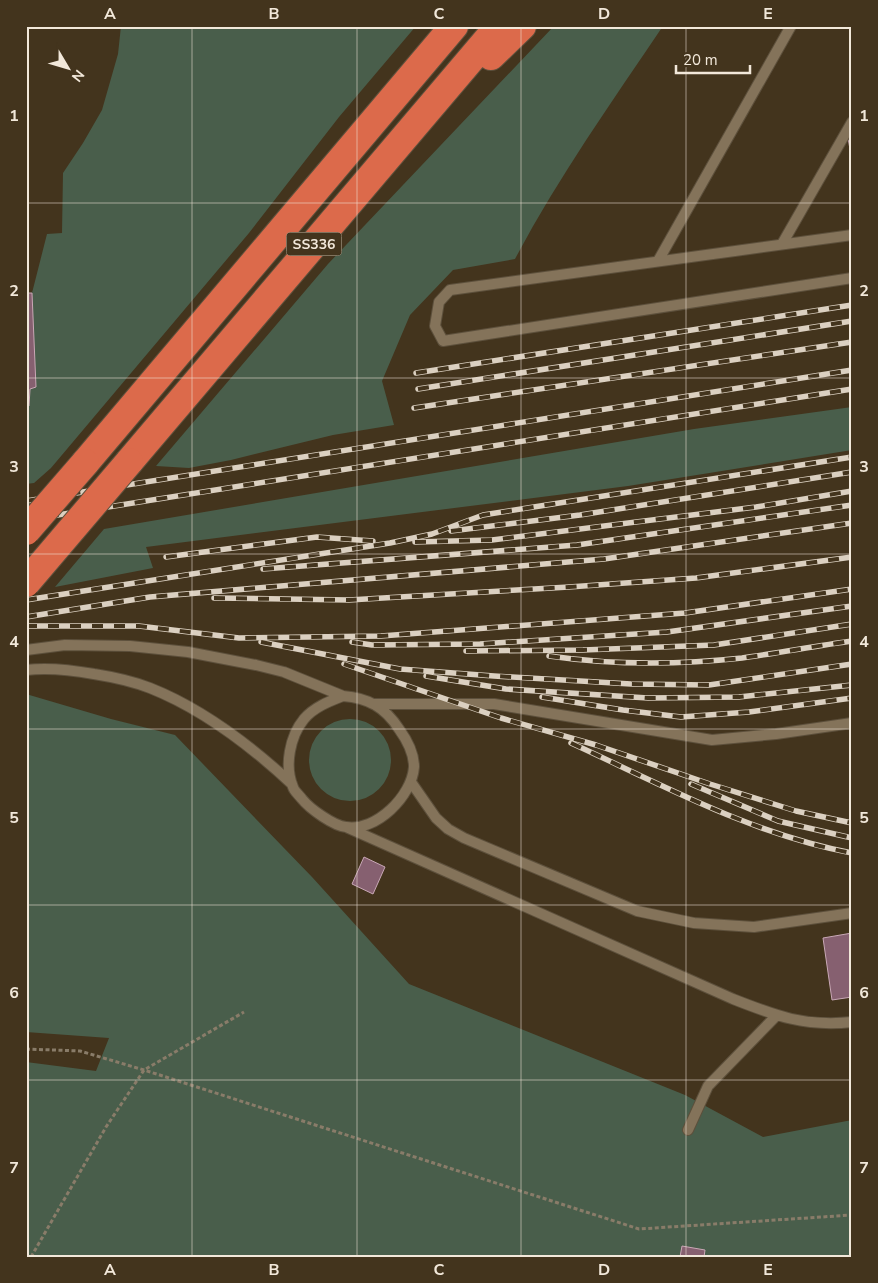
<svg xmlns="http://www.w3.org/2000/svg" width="878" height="1283" font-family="'Nunito Sans',sans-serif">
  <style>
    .green { fill: #495e4b }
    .building { fill: #866070; stroke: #c9a8b6 }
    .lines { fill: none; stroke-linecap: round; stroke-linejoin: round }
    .service-casing { stroke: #5d503c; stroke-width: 12 }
    .trunk-casing { stroke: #5d503c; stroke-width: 30 }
    .path { stroke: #897c69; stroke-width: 3; stroke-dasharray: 4 2.5; stroke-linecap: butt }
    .service { stroke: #84735a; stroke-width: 10 }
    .trunk { stroke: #dc6a4b; stroke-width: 28 }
    .rail-casing { stroke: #dbd0c1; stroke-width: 5.5 }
    .rail { stroke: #43341d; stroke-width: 4; stroke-dasharray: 11; stroke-linecap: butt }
    .trunk-bridge-casing { stroke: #5d503c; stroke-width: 30; stroke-linecap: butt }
    .trunk-bridge { stroke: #dc6a4b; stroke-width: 28 }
    .grid { fill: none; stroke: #f2e8da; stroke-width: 1; stroke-opacity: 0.55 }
    .labels { text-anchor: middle; stroke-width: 4; stroke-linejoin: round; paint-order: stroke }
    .shield { fill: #43341d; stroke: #beb2a1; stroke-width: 1 }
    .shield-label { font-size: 14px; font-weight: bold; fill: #f2e8da }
    .neatline { fill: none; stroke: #f2e8da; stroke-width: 2 }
    .grid-label { font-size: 16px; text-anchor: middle; font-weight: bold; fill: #f2e8da }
  </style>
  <rect width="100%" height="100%" fill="#43341d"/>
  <path class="green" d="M121,26H416L339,117L249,233L51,468L34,483L26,484V407L29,406L30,389L36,387L32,293L47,234L62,233L63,173L83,143L102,110L118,54Z
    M554,26H663C611,103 558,178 515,259L453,270L410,315L382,381L394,425L333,435L231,460L189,468L156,466L328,264Z
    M852,407V450L628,486L146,547L153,568L55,587L104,529L694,429Z
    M26,694L111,719L175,735L312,877L409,984L685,1095L763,1137L852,1120V1257H26V1062L96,1071L109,1038L26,1032Z
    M309 760a41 41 0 1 1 82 0a41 41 0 1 1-82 0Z"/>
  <path class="building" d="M847,131H852V162Z
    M26,293H32L36,387L30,389L29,406L26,407Z
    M364,857L385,867L373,894L352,884Z
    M852,933V997L832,1000L823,938Z
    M682,1246L705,1250L704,1257H680Z"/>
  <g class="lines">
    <g class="service-casing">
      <path id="service" d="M852,235L450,290L439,302L435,326L443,341L852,278
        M782,244L852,122
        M658,261L791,26
        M26,650L65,645L130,646L188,652L256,665L284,672L343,696
        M26,670C49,667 72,670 94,674C113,677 132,681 150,688C203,709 251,746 292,784
        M343,696C368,698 385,707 399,729C407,740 414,754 414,767C412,796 376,832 346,827C334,826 310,809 302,799C299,795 294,791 293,787C284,766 290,736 304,719C314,707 330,701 343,696Z
        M374,704H494L712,740L776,734L852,723
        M411,782L436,818L448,829L464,838L637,911L694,923L754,927L852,913
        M346,827L733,999C776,1016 805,1027 852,1022
        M688,1130L708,1086L776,1016"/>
    </g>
    <g class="trunk-casing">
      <path id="trunk" d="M491,56L522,26
        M129,462L499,26
        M85,463L454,26"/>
    </g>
    <path class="path" d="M26,1049L80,1051L144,1070L639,1229L852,1215
      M31,1257L106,1127L144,1070L244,1012"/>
    <use href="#service" class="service"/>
    <use href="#trunk" class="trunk"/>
    <g class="rail-casing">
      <path id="rail" d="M416,373L852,305
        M418,389L852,321
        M414,408L852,342
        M26,501L852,370
        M26,520L852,389
        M451,531L580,515L852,472
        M415,542L492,540L756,507L852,491
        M166,557L317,537L373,541
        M263,569L577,545L852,505
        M214,598L349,600L569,587L696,578L852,557
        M26,600L390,543L432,534L483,515L852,457
        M26,617L150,597L604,559L852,523
        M26,626H139L239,638L381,636L685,613L852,589
        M261,642L400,669L494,676L631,684L709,685L852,664
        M352,642L372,645L480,644L667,632L852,606
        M466,651L583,650L714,645L852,624
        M549,656C612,665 678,665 742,658C779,653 815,646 852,641
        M344,664L501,718L596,745L710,784L796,811L852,823
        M426,676L506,689L648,698L739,697L852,685
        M542,697L623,710L681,717L749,712L852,698
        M571,743C663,785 751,834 852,853
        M691,784L778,821L852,838"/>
    </g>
    <use href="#rail" class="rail"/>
    <g class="trunk-bridge-casing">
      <path id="trunk-bridge" d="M26,531L85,463
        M26,583L129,462"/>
    </g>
    <use href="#trunk-bridge" class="trunk-bridge"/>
  </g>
  <path class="grid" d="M192,26V1257M357,26V1257M521,26V1257M686,26V1257M26,203H852M26,378H852M26,554H852M26,729H852M26,905H852M26,1080H852"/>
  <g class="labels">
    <rect class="shield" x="286.5" y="232.5" width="55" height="23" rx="4"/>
    <g class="shield-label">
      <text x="314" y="249">SS336</text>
    </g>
  </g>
  <rect width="878" height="1283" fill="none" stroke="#43341d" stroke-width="55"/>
  <g transform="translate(68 68) rotate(128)" stroke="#43341d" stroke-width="4" paint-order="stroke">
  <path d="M0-4L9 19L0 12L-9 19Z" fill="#f2e8da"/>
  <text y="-8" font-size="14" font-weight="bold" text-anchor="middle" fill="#f2e8da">N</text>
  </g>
  <path d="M676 65v8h74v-8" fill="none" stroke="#f2e8da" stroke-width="2.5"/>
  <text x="683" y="65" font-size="15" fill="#f2e8da" stroke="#43341d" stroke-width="4" paint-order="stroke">20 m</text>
  <rect x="28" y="28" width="822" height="1228" class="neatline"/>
  <g class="grid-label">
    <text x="110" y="19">A</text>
    <text x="274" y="19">B</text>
    <text x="439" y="19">C</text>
    <text x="604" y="19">D</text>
    <text x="768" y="19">E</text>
    <text x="14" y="121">1</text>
    <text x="864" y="121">1</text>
    <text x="14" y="296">2</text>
    <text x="864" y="296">2</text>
    <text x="14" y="472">3</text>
    <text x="864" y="472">3</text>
    <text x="14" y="647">4</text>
    <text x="864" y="647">4</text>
    <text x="14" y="823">5</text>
    <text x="864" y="823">5</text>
    <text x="14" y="998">6</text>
    <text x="864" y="998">6</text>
    <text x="14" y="1173">7</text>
    <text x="864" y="1173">7</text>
    <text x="110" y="1275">A</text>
    <text x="274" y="1275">B</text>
    <text x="439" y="1275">C</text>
    <text x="604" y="1275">D</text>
    <text x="768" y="1275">E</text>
  </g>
</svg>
